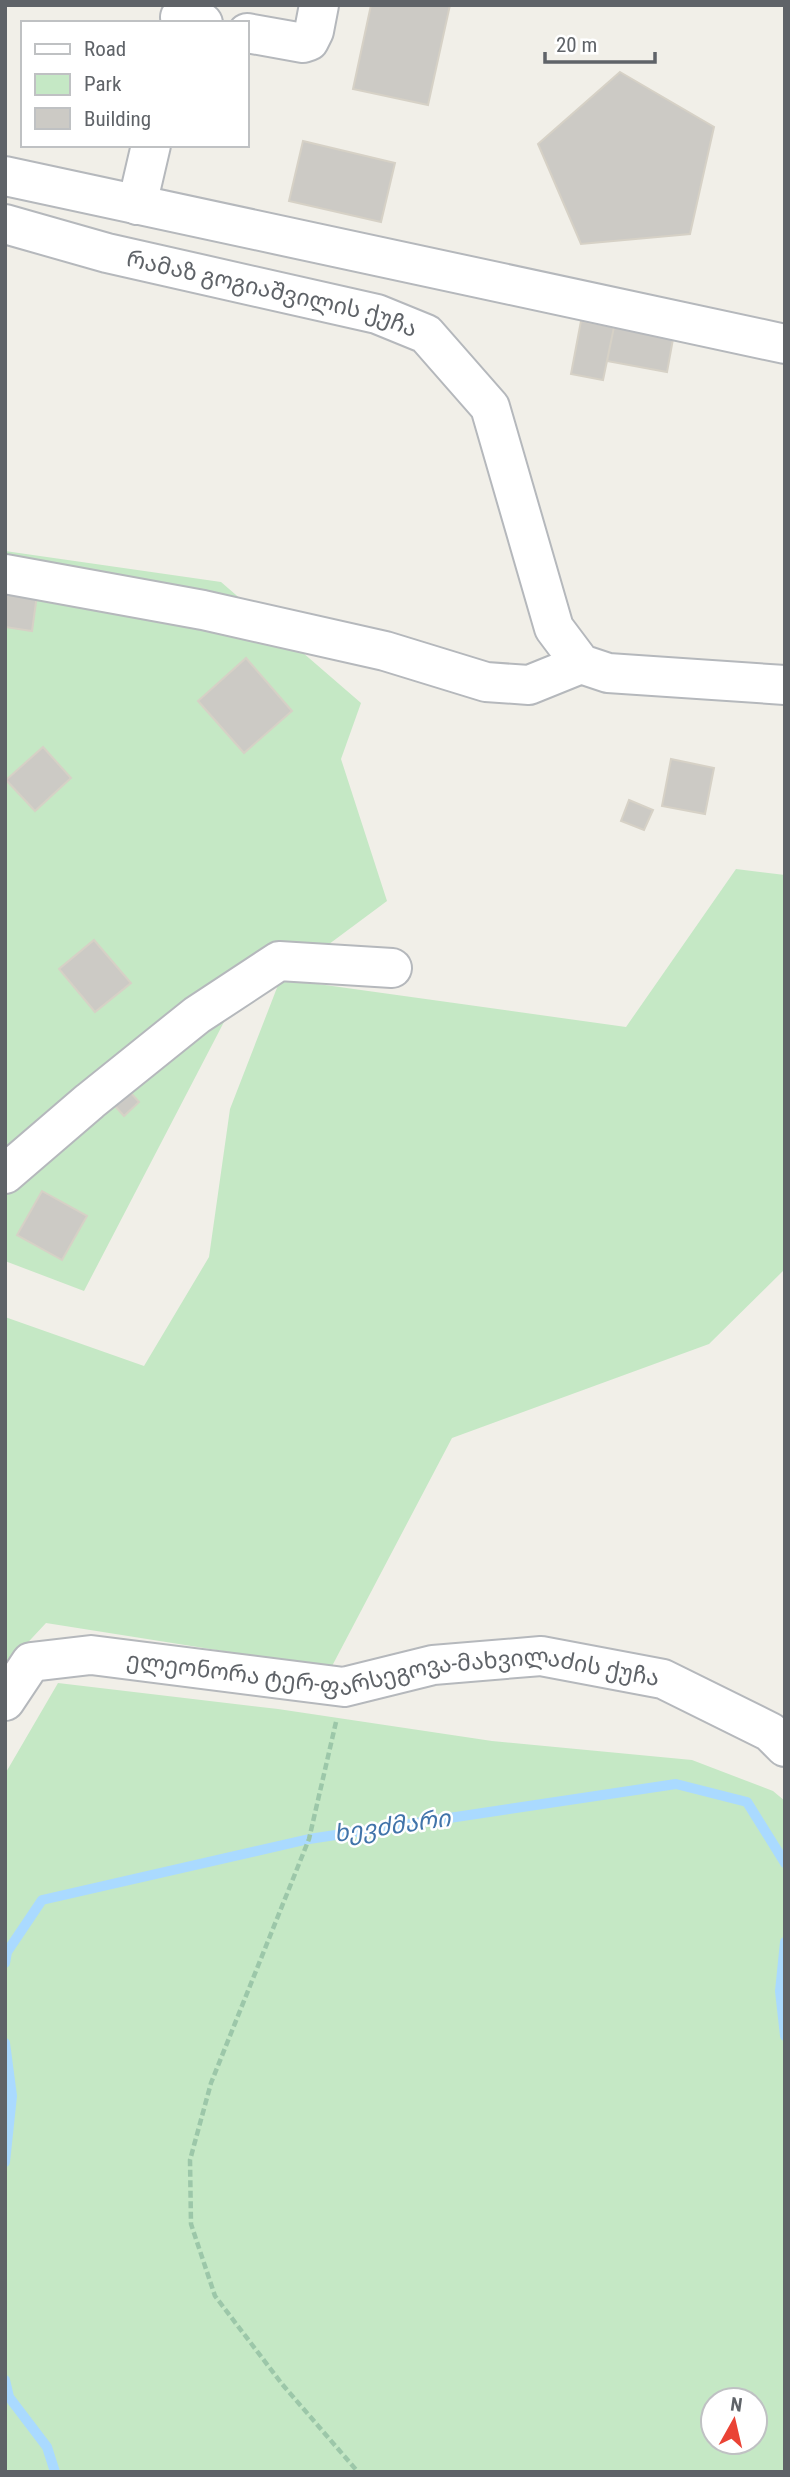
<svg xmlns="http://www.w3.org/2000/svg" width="790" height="2477" font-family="'Roboto Condensed','Noto Sans Georgian',sans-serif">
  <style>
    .green { fill: #c5e8c5; fill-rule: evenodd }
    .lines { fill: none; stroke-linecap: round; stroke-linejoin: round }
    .stream { stroke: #aadaff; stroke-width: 10 }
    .building { fill: #cccac5; stroke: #d6d1c6; stroke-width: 2 }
    .minor-casing { stroke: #b5b8bc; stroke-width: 42 }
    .path { stroke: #9cc7a9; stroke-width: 4.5; stroke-dasharray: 7 3.5; stroke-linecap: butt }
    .minor { stroke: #fff; stroke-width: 38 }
    .labels { text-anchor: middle; stroke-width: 5; stroke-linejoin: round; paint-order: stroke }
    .street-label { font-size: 23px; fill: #5f6368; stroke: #fff }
    .water-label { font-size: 24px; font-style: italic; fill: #4174aa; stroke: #fff }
  </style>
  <rect width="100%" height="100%" fill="#f1efe8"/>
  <path class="green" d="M5,551L221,582L361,703L341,759L387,901L282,979L626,1027L736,869L785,875V1269L709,1344L452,1438L331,1668L46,1623L5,1667V1317L144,1366L209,1257L230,1109L280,980L225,1020L84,1291L5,1261Z
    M58,1683L278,1709L492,1741L692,1760L773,1791L785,1801V2472H5V1774ZM713,2400H755V2442H713Z"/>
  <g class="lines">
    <path class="stream" d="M785,1942L780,1991L785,2036
      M5,1963L7,1952L42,1900L309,1839L676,1784L747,1802L785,1863
      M5,2043L12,2096L5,2162
      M5,2380L9,2397L47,2447L55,2472"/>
  </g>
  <path class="building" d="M371,5H450L428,105L353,89Z
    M620,72L714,127L690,234L581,244L538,144Z
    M303,141L395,163L381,222L289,201Z
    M581,321L614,327L603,380L571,374Z
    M614,327L673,339L667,372L607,361Z
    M5,583L38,588L32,631L5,627Z
    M246,658L292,711L244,753L198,701Z
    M43,747L71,778L35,811L6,780Z
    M671,759L714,768L705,814L662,806Z
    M629,800L653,810L644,830L621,821Z
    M94,940L131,983L95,1012L59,969Z
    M122,1083L139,1102L124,1116L107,1097Z
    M42,1191L87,1216L62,1260L17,1235Z"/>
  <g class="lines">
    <g class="minor-casing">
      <g id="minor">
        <path d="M180,17L203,23"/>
        <path d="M247,33L303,43L309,41L314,31L319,5"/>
        <path d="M5,176L785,344"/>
        <path d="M137,205L151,145"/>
        <path id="s1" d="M5,224L107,253L377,314L426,334L490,407L554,628L581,664L608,673L785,685"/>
        <path d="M5,574L203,610L385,651L486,682L529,685L581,664"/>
        <path d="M5,1174L90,1101L197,1015L279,961L392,968"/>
        <path id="s2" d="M5,1701L31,1662L91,1655L344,1687L433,1665L541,1656L663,1679L770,1732L785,1747"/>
      </g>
    </g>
    <path class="path" d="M336,1722L309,1839L211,2083L190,2160L191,2224L215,2296L282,2384L358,2472"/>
    <use href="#minor" class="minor"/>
  </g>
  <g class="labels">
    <g class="street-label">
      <text dy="8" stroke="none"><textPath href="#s1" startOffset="276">რამაზ გოგიაშვილის ქუჩა</textPath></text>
      <text dy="8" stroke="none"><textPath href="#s2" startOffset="413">ელეონორა ტერ-ფარსეგოვა-მახვილაძის ქუჩა</textPath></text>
    </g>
    <g class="water-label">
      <text transform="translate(392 1826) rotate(-8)" y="8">ხევძმარი</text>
    </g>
  </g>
  <rect width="790" height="2477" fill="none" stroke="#5f6368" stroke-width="14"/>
  <rect x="21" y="21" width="228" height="126" fill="#ffffff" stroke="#bfc1c3" stroke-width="2"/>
  <rect x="35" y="44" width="35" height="10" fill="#ffffff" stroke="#bfc1c3" stroke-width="2"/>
  <text x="84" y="56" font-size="21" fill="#5f6368">Road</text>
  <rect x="35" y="74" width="35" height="21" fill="#c5e8c5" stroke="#bfc1c3" stroke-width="2"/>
  <text x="84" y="91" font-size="21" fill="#5f6368">Park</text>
  <rect x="35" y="108" width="35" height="21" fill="#cccac5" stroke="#bfc1c3" stroke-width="2"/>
  <text x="84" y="126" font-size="21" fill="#5f6368">Building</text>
  <g transform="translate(734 2421) rotate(8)"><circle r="33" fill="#ffffff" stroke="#bfc1c3" stroke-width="2"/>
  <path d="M0-5L12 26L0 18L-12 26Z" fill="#ea4335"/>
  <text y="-10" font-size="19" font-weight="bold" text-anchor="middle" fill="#5f6368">N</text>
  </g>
  <path d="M545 52v10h110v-10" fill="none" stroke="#5f6368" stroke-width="3.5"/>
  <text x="556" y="52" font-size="21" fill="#5f6368" stroke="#ffffff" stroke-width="5" paint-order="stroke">20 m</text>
</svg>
